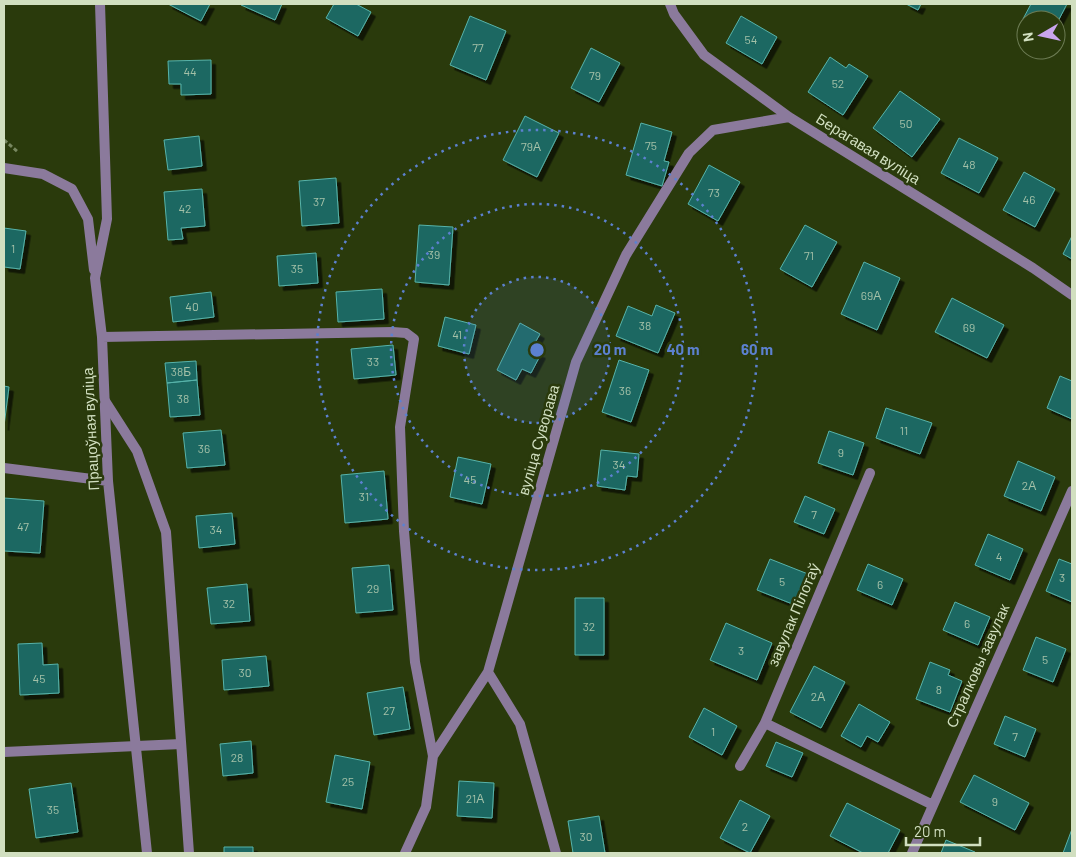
<svg xmlns="http://www.w3.org/2000/svg" width="1076" height="857" font-family="Barlow,sans-serif">
  <style>
    .building { fill: #1b6862; stroke: #57b3aa; filter: url(#shadow) }
    .lines { fill: none; stroke-linecap: round; stroke-linejoin: round }
    .path { stroke: #788760; stroke-width: 3; stroke-dasharray: 4 2.5; stroke-linecap: butt }
    .service { stroke: #8b7a9c; stroke-width: 10 }
    .minor { stroke: #8b7a9c; stroke-width: 10 }
    .ring { fill: none; stroke: #5c81d0; stroke-width: 2.5; stroke-dasharray: 2.5 5 }
    .labels { text-anchor: middle; stroke-width: 5; stroke-linejoin: round; paint-order: stroke }
    .number-label { font-size: 12px; fill: #a4c1a8 }
    .street-label { font-size: 15px; fill: #d1dfc0; stroke: #2a3a0c }
    .centre { fill: #5c81d0; stroke: #2a3a0c; stroke-width: 2.5 }
    .ring-label { font-size: 15px; text-anchor: middle; font-weight: bold; fill: #5c81d0; stroke: #2a3a0c; stroke-width: 5; stroke-linejoin: round; paint-order: stroke }
  </style>
  <defs>
    <filter id="shadow"><feDropShadow dx="4.5" dy="4.5" stdDeviation="0" flood-color="#0009"/></filter>
  </defs>
  <rect width="100%" height="100%" fill="#2a3a0c"/>
  <path class="building" d="M168,4H210L201,21Z
    M242,4H282L275,20L241,5Z
    M334,4H356L371,12L358,36L326,18Z
    M906,4H921L918,10Z
    M1031,4H1067L1056,25V20H1026L1023,19Z
    M470,16L506,31L486,80L450,65Z
    M741,16L777,37L762,64L726,43Z
    M591,48L620,63L599,102L571,88Z
    M830,57L846,68L849,64L868,76L843,115L808,92Z
    M211,60V94L181,95V84H169L168,61Z
    M900,91L940,119L912,157L873,128Z
    M525,116L559,133L537,177L503,160Z
    M641,123L672,132L664,161L669,162L662,186L626,175Z
    M199,136L202,166L168,170L164,140Z
    M959,138L998,158L979,193L941,173Z
    M709,165L740,182L718,221L688,204Z
    M1024,172L1055,189L1035,227L1003,210Z
    M336,178L339,223L302,226L299,181Z
    M202,189L205,226L181,228L183,239L168,240L164,192Z
    M419,225L453,227L449,285L415,282Z
    M805,225L837,242L812,287L780,269Z
    M4,228L26,231L20,269L4,267Z
    M1072,236V259L1063,254Z
    M316,253L318,283L279,286L277,256Z
    M864,262L900,278L877,330L841,314Z
    M382,289L384,319L338,322L336,292Z
    M211,292L214,317L173,322L170,297Z
    M952,298L1004,325L987,358L935,332Z
    M656,305L675,313L658,353L616,336L628,306L652,316Z
    M445,317L476,325L469,354L438,346Z
    M520,323L540,334L531,350L541,354L531,373L522,369L516,380L497,370Z
    M393,345L396,375L354,379L351,349Z
    M619,360L649,370L631,422L602,412Z
    M196,361L197,380L167,383L165,363Z
    M1060,376L1072,381V419L1047,408Z
    M197,380L200,415L170,417L167,383Z
    M4,386L9,387L4,426Z
    M886,408L932,423L920,454L876,438Z
    M221,430L225,465L187,468L183,433Z
    M829,431L864,443L853,475L818,463Z
    M601,450L639,454L637,477L627,476L625,490L597,486Z
    M458,457L491,464L482,504L450,497Z
    M1018,461L1055,477L1041,511L1004,496Z
    M384,471L388,519L345,523L341,475Z
    M805,496L835,509L824,534L794,522Z
    M4,498L44,501L40,553L4,551Z
    M232,513L235,544L199,548L196,516Z
    M988,534L1023,549L1010,580L975,565Z
    M770,559L808,574L795,605L757,590Z
    M1059,559L1072,564V602L1046,591Z
    M868,564L903,579L892,605L857,590Z
    M389,565L393,610L356,613L352,568Z
    M247,584L250,621L211,624L207,588Z
    M575,598H604V655H575Z
    M955,602L990,617L978,645L943,630Z
    M726,623L772,643L757,680L710,660Z
    M1036,637L1066,649L1053,682L1023,670Z
    M42,643L43,665L58,664L59,693L20,695L18,644Z
    M266,656L269,686L224,690L222,660Z
    M930,662L950,670L948,675L962,681L950,712L916,699Z
    M814,666L845,682L821,728L790,712Z
    M403,687L410,729L374,735L367,693Z
    M859,704L890,722L878,742L867,736L861,747L841,736Z
    M704,708L737,726L722,755L689,737Z
    M1005,716L1036,729L1025,757L994,744Z
    M251,741L253,773L223,776L220,744Z
    M776,742L803,753L792,777L766,766Z
    M335,755L370,762L362,809L326,802Z
    M974,775L1029,803L1015,830L960,802Z
    M459,781L494,783L492,818L457,816Z
    M71,783L78,832L36,838L29,789Z
    M740,800L770,816L750,853L720,838Z
    M847,803L900,830L888,853H863L830,836Z
    M599,816L605,853H573L568,821Z
    M1072,829V853H1063Z
    M946,840L975,852L974,853H941Z
    M224,847H253V853H224Z"/>
  <g class="lines">
    <path class="path" d="M4,140L18,152"/>
    <path class="service" d="M105,401L137,451L166,532L189,853
      M4,752L181,744"/>
    <path class="minor" d="M100,4L107,219L95,278L102,337L108,481L147,853
      M670,4L674,14L704,55L789,117L1033,268L1072,295
      M4,168L43,174L72,189L88,219L94,270
      M102,337L393,332L406,333L414,339L400,427L404,531L415,662L433,756L426,807L405,853
      M4,468L108,481
      M765,723L933,805
      M433,756L488,672
      M740,766L765,723L870,473
      M556,853L520,724L488,672L576,362L626,255L689,153L713,130L789,117
      M912,853L1072,491"/>
  </g>
  <circle cx="537" cy="350" r="73" fill="#5c81d0" fill-opacity=".12"/>
  <g class="ring">
    <circle cx="537" cy="350" r="73"/>
    <circle cx="537" cy="350" r="146"/>
    <circle cx="537" cy="350" r="220"/>
  </g>
  <g class="labels">
    <g class="number-label">
      <text x="751" y="44">54</text>
      <text x="478" y="52">77</text>
      <text x="190" y="76">44</text>
      <text x="595" y="80">79</text>
      <text x="838" y="88">52</text>
      <text x="906" y="128">50</text>
      <text x="651" y="150">75</text>
      <text x="531" y="151">79А</text>
      <text x="969" y="169">48</text>
      <text x="714" y="197">73</text>
      <text x="1029" y="204">46</text>
      <text x="319" y="206">37</text>
      <text x="185" y="213">42</text>
      <text x="13" y="253">1</text>
      <text x="434" y="259">39</text>
      <text x="809" y="260">71</text>
      <text x="297" y="273">35</text>
      <text x="871" y="300">69А</text>
      <text x="192" y="311">40</text>
      <text x="645" y="330">38</text>
      <text x="969" y="332">69</text>
      <text x="457" y="339">41</text>
      <text x="373" y="366">33</text>
      <text x="181" y="376">38Б</text>
      <text x="625" y="395">36</text>
      <text x="183" y="403">38</text>
      <text x="904" y="435">11</text>
      <text x="204" y="453">36</text>
      <text x="841" y="457">9</text>
      <text x="619" y="469">34</text>
      <text x="470" y="484">45</text>
      <text x="1029" y="490">2А</text>
      <text x="364" y="501">31</text>
      <text x="814" y="519">7</text>
      <text x="23" y="531">47</text>
      <text x="216" y="534">34</text>
      <text x="999" y="561">4</text>
      <text x="1062" y="582">3</text>
      <text x="782" y="586">5</text>
      <text x="880" y="589">6</text>
      <text x="373" y="593">29</text>
      <text x="229" y="608">32</text>
      <text x="967" y="628">6</text>
      <text x="589" y="631">32</text>
      <text x="741" y="655">3</text>
      <text x="1045" y="664">5</text>
      <text x="245" y="677">30</text>
      <text x="39" y="683">45</text>
      <text x="939" y="694">8</text>
      <text x="818" y="701">2А</text>
      <text x="389" y="715">27</text>
      <text x="713" y="736">1</text>
      <text x="1015" y="741">7</text>
      <text x="237" y="762">28</text>
      <text x="348" y="786">25</text>
      <text x="475" y="803">21А</text>
      <text x="995" y="806">9</text>
      <text x="53" y="814">35</text>
      <text x="745" y="831">2</text>
      <text x="586" y="841">30</text>
    </g>
    <g class="street-label">
      <text transform="translate(868 149) rotate(32)" y="5">Берагавая вуліца</text>
      <text transform="translate(91 429) rotate(-93)" y="5">Працоўная вуліца</text>
      <text transform="translate(539 440) rotate(-74)" y="5">вуліца Суворава</text>
      <text transform="translate(794 615) rotate(-67)" y="5">завулак Пілотаў</text>
      <text transform="translate(978 666) rotate(-66)" y="5">Стралковы завулак</text>
    </g>
  </g>
  <circle cx="537" cy="350" r="8" class="centre"/>
  <g class="ring-label">
    <text x="610" y="355">20 m</text>
    <text x="683" y="355">40 m</text>
    <text x="757" y="355">60 m</text>
  </g>
  <rect width="1076" height="857" fill="none" stroke="#d1dfc0" stroke-width="10"/>
  <g transform="translate(1041 35) rotate(261)"><circle r="24" fill="#2a3a0c" stroke="#6d7c54"/>
  <path d="M0-4L9 19L0 12L-9 19Z" fill="#c9a5ee"/>
  <text y="-8" font-size="14" font-weight="bold" text-anchor="middle" fill="#d1dfc0">N</text>
  </g>
  <path d="M906 837v8h74v-8" fill="none" stroke="#d1dfc0" stroke-width="2.5"/>
  <text x="914" y="837" font-size="15" fill="#d1dfc0" stroke="#2a3a0c" stroke-width="4" paint-order="stroke">20 m</text>
</svg>
